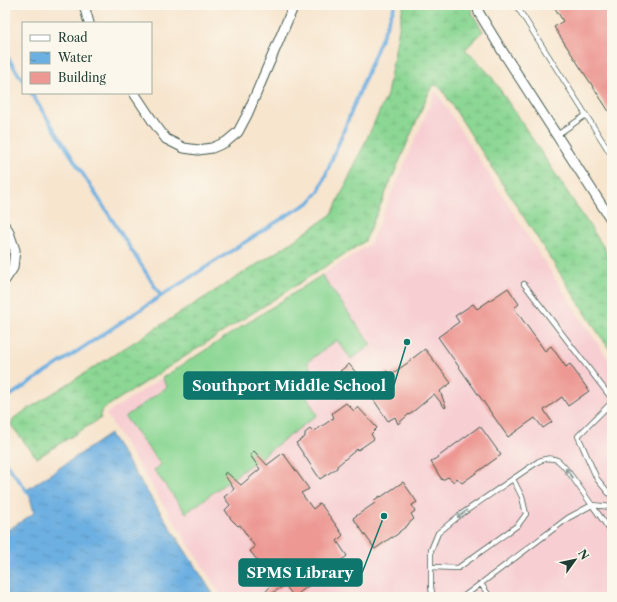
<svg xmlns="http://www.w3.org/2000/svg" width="617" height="602" font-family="'Libre Caslon Text',serif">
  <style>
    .built { fill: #f7cfd3 }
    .wetland { fill: url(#wetland-marsh); stroke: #568a64 }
    .pitch { fill: #8cd794; stroke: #568a64 }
    .water { fill: url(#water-ripples); stroke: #46768a }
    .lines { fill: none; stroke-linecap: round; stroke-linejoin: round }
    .stream { stroke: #6cafe1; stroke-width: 3.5 }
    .building { fill: #ed9893 }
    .lane-casing { stroke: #3f564b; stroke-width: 6 }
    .street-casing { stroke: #3f564b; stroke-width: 11 }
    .lane { stroke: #fff; stroke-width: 4.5 }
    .street { stroke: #fff; stroke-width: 9 }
    .oneway { stroke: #8f9e9a }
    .leader { fill: none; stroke: #0f766e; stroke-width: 1.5 }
    .callout-dot { fill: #0f766e; stroke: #fbf7ec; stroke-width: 1.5 }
    .callout { fill: #0f766e; stroke: #0f766e; stroke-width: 1.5 }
    .callout-label { font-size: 15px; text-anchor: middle; font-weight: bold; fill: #fff }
  </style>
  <defs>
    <pattern id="wetland-marsh" width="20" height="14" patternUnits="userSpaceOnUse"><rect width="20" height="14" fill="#8cd794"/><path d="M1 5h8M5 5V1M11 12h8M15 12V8" fill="none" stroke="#78b980"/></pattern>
    <pattern id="water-ripples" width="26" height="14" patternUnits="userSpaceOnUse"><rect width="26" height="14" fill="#6cafe1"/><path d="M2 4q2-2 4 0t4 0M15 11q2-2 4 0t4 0" fill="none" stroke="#5890b7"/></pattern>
  </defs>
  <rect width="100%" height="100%" fill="#fbf7ec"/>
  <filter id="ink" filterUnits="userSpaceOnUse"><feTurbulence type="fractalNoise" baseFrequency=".025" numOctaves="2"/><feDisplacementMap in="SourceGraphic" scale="8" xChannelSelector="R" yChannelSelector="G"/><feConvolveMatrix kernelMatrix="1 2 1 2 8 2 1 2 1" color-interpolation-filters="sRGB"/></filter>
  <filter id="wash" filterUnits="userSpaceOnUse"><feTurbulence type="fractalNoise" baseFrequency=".012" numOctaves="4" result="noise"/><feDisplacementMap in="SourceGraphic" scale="16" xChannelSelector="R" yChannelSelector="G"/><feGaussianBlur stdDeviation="0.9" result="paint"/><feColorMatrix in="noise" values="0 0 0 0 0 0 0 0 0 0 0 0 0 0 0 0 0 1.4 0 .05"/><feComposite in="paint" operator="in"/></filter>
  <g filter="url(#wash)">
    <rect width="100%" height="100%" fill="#f7e5ce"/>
    <path class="built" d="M436,91L582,321L612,364V597H222L106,414L370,244Z"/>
    <path class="wetland" d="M404,5H470L473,15L483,31L465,50L472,55L491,76L612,260V353L597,331L441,88L436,85L433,86L430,90L365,241L103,409L100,414L101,418L37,458L11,425L14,418L286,246L332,214L387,95L402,11Z"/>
    <path class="pitch" d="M322,275L371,345L351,359L337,340L307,362L315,376L302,387L317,415L186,513L154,470L161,465L125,417L167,387L162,378Z"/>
    <path class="water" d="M110,434L215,597H5V532L34,513L28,489Z"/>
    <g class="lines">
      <path class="stream" d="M5,53L23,81
        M31,93L161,296
        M5,399L161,296L289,214L310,202L319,191L395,5
        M5,462L30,495"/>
    </g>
    <g id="blocks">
      <path class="building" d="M553,5H608L612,11V116L554,27L563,21Z
        M508,288L519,304L514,308L545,351L551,346L566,367L570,364L589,391L568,406L562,397L544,410L552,422L543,428L535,418L508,437L438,337L459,322L455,316L473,304L477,309Z
        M425,349L451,383L440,391L446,407L445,408L434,394L409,415V414L398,424L395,417L388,421L371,396L376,393L373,388L382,380L380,377L387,371L390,375L409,362V361Z
        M349,364L361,379L346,390V391L336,398L326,384L341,372L340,371Z
        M346,403L354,411L358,407L377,428L371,434L374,439L358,450L357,449L337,466V468L320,479L296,443L305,437V433L310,429L313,432L334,418L332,413Z
        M480,426L501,455L462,483L457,478L454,482L448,477L442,480L431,462Z
        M254,451L267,465L283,453L309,489L301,493L313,509L320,503L343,535L337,541L347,556L294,597L285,585L266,597L262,596L274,582L250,551L255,547L240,525L238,526L231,519L225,510L230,505L224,497L234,489L224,474L226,472L241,485L260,469L250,455Z
        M403,482L417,502L412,505L415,511L411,514L414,519L408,524V525L399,532V533L392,538V537L375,549L353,518L375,503L373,501L380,496L381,497Z"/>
    </g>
  </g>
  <g filter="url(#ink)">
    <use href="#blocks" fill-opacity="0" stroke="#3f564b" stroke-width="1"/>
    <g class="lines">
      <g class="lane-casing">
        <path id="lane" d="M516,5L586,115L557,135
          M586,115L612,156
          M524,284L612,399
          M612,402L578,436L597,479L612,497
          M431,567L458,568L518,525L526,514L522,497L513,479
          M481,584L490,597
          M434,597L432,593L431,587V550L438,533L460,515L539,461C545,459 550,457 557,460C566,465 584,495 592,505L612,507
          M463,597L568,518L592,505L612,533"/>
      </g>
      <g class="street-casing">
        <path id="street" d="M84,5L89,23
          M477,5L479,13L501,49L612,221
          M134,93L154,123L166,139L184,148L198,150L212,148L226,142L238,132L247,115L294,5
          M5,226L8,230L15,250L13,268L5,280"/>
      </g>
      <use href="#lane" class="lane"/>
      <use href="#street" class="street"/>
    </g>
    <defs><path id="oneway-shaft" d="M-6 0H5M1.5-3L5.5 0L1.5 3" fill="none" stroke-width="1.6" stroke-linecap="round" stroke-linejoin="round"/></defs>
    <g class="oneway">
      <use href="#oneway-shaft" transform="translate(569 473) rotate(-126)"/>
      <use href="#oneway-shaft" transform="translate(462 514) rotate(144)"/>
    </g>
  </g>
  <path class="leader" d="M407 342L394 385M384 516L362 573"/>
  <g class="callout-dot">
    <circle cx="407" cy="342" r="4"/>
    <circle cx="384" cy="516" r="4"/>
  </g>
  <g class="callout">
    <rect x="184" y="372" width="210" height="27" rx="4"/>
    <rect x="239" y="559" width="123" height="27" rx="4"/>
  </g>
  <g class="callout-label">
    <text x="289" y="391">Southport Middle School</text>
    <text x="300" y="578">SPMS Library</text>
  </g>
  <rect width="617" height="602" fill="none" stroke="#fbf7ec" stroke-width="20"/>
  <rect x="22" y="22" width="130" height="72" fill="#fbf7ec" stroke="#a3ada2"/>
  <rect x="30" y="35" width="20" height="6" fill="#ffffff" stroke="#a3ada2"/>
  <text x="58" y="42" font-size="12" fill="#1f3d34">Road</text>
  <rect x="30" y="52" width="20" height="12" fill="url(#water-ripples)" stroke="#a3ada2"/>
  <text x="58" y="62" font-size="12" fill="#1f3d34">Water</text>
  <rect x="30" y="72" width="20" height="12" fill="#ed9893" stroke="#a3ada2"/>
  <text x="58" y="82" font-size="12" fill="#1f3d34">Building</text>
  <g transform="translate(575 560) rotate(57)" stroke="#fbf7ec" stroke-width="3" paint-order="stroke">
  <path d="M0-3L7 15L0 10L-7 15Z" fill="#1f3d34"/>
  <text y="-6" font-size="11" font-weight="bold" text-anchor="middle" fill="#1f3d34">N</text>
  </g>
</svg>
